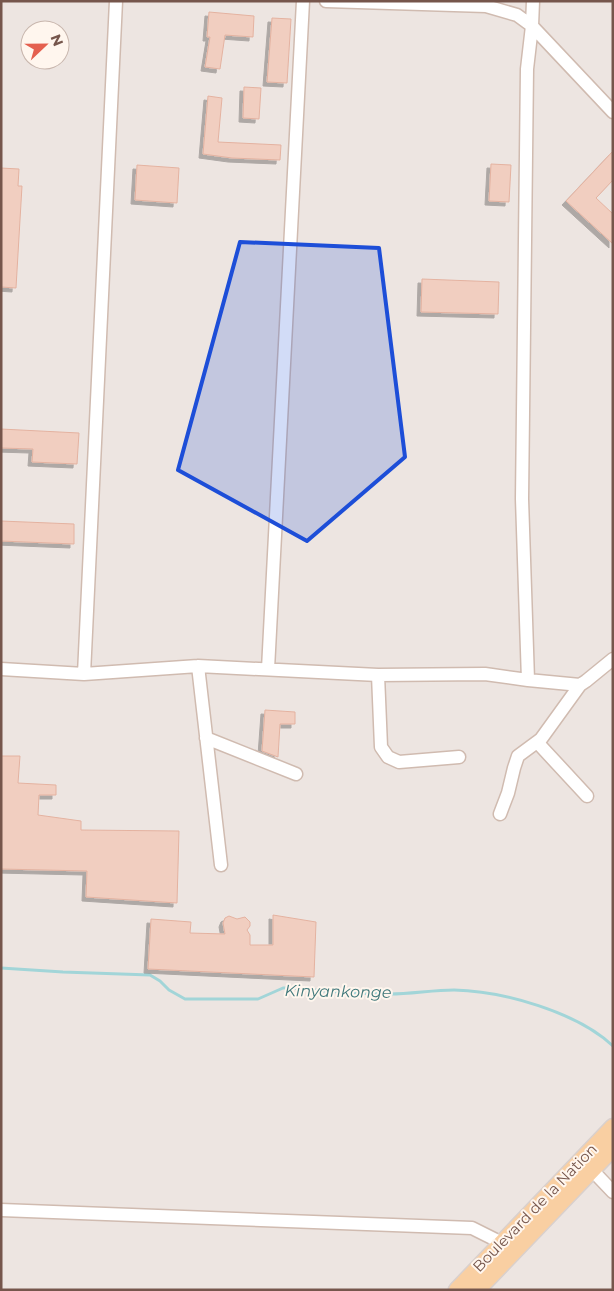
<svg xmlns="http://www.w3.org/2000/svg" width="614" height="1291" font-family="Montserrat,sans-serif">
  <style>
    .industrial { fill: #ede5e1; fill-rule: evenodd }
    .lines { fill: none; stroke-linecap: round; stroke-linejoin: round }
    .stream { stroke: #a2d5d8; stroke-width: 3 }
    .building { fill: #f1cec0; stroke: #e4b2a0; filter: url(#shadow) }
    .minor-casing { stroke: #d0bbb0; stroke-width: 15 }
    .major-casing { stroke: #d9d0cd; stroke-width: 19 }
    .minor { stroke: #fff; stroke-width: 12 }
    .major { stroke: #f9cfa2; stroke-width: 16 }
    .marked { fill: #1d4ed8; fill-opacity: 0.2; stroke: #1d4ed8; stroke-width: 4; stroke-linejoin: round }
    .labels { text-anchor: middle; stroke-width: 4; stroke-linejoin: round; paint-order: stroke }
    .street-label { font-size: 15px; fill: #76564c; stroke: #fff6ee }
    .water-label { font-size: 16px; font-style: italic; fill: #40787b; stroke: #fff6ee }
  </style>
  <defs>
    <filter id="shadow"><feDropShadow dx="-4" dy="4" stdDeviation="0" flood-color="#0004"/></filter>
  </defs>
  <rect width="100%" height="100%" fill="#fcf2e8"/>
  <path class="industrial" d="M1,1H613V1290H1ZM30,30H60V60H30Z"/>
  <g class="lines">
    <path class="stream" d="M1,968L63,972L150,975L160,981L169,990L185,999H258L283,988H291C324,991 357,994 390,994C411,994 433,990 454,990C503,991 577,1012 613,1046"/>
  </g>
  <path class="building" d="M209,12L254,16L253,37L225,35L220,69L205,67L210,37H207Z
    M272,18L291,19L287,83L267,82Z
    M244,87L261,88L259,119L243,118Z
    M208,96L222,98L218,142L281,145L280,160L232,158L203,154Z
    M613,151V180L596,198L613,214V244L566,201Z
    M491,164L511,165L509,202L489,201Z
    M137,165L179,168L177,203L135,200Z
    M1,168L19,169L18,186H22L16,288L1,287Z
    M422,279L499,282L498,314L421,312Z
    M1,429L79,433L77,464L32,462L33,449L1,448Z
    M1,521L74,524V544L1,541Z
    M265,710L295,712V724H280L278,757L262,751Z
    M1,756H20L18,783L56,785V795H39L38,815L81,821V830L179,831L177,903L86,897L87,871L1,869Z
    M273,915L316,922L314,977L148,969L151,919L191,922L190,933L225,934L223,923L225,918L229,916L237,919L245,917L250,922V926L247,930L250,935V945H273Z"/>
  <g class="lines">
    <g class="minor-casing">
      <path id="minor" d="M326,1L486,6L517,15L532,26L613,112
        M198,666L221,865
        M1,669L84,674L198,666L378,675L485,674L528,680L580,685L586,681L613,659
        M268,669L303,1
        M84,674L116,1
        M378,675L381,747L388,757L399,762L459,757
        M528,680L522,499L527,69L532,26L533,1
        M206,738L296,774
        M537,742L587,796
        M500,814L508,793L514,768L518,756L541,739L580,685
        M592,1170L613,1192
        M1,1210L472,1228L502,1243L508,1248"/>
    </g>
    <g class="major-casing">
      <path id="major" d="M457,1290L613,1127
        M477,1290L613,1148"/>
    </g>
    <use href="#minor" class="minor"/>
    <use href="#major" class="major"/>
  </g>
  <path class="marked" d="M240,242L379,248L405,457L307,541L178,470Z"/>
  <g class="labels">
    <g class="street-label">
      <text transform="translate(535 1208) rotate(-46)" y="5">Boulevard de la Nation</text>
    </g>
    <g class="water-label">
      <text transform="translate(338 991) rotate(1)" y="6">Kinyankonge</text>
    </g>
  </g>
  <rect width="614" height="1291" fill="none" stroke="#76564c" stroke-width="5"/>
  <g transform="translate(45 45) rotate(68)"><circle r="24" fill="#fff6ee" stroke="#c8b6ad"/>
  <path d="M0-4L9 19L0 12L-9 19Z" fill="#e4604f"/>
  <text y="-8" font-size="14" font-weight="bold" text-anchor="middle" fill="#76564c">N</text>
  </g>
</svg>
